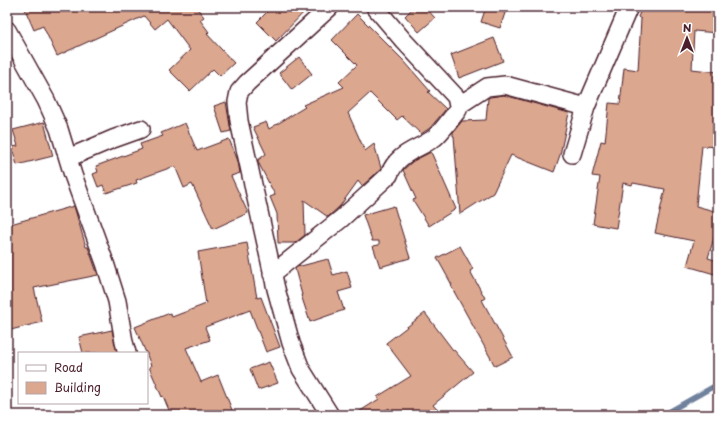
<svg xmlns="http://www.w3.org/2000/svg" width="725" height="422" font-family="'Playpen Sans',sans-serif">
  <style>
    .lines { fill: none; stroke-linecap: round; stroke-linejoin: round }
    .stream { stroke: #70819d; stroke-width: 5 }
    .building { fill: #dba78f; stroke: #4a1f2b }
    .minor-casing { stroke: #4a1f2b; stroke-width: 20 }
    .minor { stroke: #fff; stroke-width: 17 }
  </style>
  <rect width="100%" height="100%" fill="#fff"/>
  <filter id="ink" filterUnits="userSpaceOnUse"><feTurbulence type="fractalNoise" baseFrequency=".025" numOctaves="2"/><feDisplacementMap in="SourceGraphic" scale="8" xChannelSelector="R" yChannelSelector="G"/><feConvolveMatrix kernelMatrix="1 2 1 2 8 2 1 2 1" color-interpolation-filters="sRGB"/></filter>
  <g filter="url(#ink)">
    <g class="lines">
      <path class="stream" d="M663,415L718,384"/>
    </g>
    <path class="building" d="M24,7H196L204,17L200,20L209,32L207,34L234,63L220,76L213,69L190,91L169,70L190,50L167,19L155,29L144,16L57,56L43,26L34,30Z
      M272,7H309L276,41L257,22Z
      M414,7H425L435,18L419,32L405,16Z
      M486,7H507L500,28L481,22Z
      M642,7H718V33L694,31L692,69L718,72V147L702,146L696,206L718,212V231H716L708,258L718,261V275L687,266L694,241L655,233L665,189L633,183L632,185L623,183L616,228L593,224L600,177L592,176L601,141L605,142L609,103L620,104L624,68L638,70L641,19L638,17Z
      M357,14L404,61L430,91L428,92L446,109L430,128L421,134L402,116L397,120L370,93L348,113L365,151L374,144L381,168V169L362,186L358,181L340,206L328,217L304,200L305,235L295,243H278L277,214L270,197L275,195L258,162V160L266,154L253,127L266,122L269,129L305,107L303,105L344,87L339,82L357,65L332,40Z
      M494,38L503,61L459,78L451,55Z
      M299,57L312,74L292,90L279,73Z
      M504,95L569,113L560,155L554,172L511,155L493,193L460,214L454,136H453V132L462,121L486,120L488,98L490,97Z
      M226,102L231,131L223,133L214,106Z
      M44,122L53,156L17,165L12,147L18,146L13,130Z
      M185,123L197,151L229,139L238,161L240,173L231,176L248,213L213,229L192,184L184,188L175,166L136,180L137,183L106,193L103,185L98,187L93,174L98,172L96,166L142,149L140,144L163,136L161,133Z
      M431,152L456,209L429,226L413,200L416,199L403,170L413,161Z
      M74,206L86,247H88L98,275L34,288L42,322L7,331V225Z
      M394,206L410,258L380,267L373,246L379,245V241H372L363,215Z
      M247,243L257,298L261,297L280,347L266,352L250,310L205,327L210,340L186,348L201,382L218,375L234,415H171L163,396L162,397L149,367L151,366L147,355V353H146L135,327L170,313L172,317L206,304L198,252Z
      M460,246L473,269L470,271L485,298L482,300L513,357L495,366L451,286L452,285L437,258Z
      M328,259L333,275L347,271L352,288L338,292L344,310L310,322L301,295H302L295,269L297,267Z
      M425,313L453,350H454L473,372L433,405L442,415H393L389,408L378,415H354L379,399L377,397L411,376L386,343Z
      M112,330L117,353H83L79,337Z
      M269,362L278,383L258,390L250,369Z"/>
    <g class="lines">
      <g class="minor-casing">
        <path id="minor" d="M7,30L46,100L59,129L73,175L105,263L117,301L124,342L127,353
          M458,106L487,87L505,85L586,107
          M572,154L586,107L629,7
          M68,158L113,139L141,129
          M272,274L341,219L389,175C398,152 416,151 434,138C441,133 452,117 458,110V106L456,97L403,40L375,7
          M330,415L301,369L291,343L276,289L239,121L237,102L239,92L247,83L330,7"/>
      </g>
      <use href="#minor" class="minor"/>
    </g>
  </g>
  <rect width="725" height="422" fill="none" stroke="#fff" stroke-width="24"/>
  <rect x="12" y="12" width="701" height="398" fill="none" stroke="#4a1f2b" stroke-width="1.5" filter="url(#ink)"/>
  <rect x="18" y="352" width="130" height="52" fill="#ffffff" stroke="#b7a5aa"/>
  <rect x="26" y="365" width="20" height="6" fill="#ffffff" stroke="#b7a5aa"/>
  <text x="54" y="372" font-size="12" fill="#4a1f2b">Road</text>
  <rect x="26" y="382" width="20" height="12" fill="#dba78f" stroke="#b7a5aa"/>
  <text x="54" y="392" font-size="12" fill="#4a1f2b">Building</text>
  <g transform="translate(687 38)" stroke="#ffffff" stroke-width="3" paint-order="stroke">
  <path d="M0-3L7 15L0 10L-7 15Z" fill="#4a1f2b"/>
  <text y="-6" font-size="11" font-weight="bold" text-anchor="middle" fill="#4a1f2b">N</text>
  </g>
</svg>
